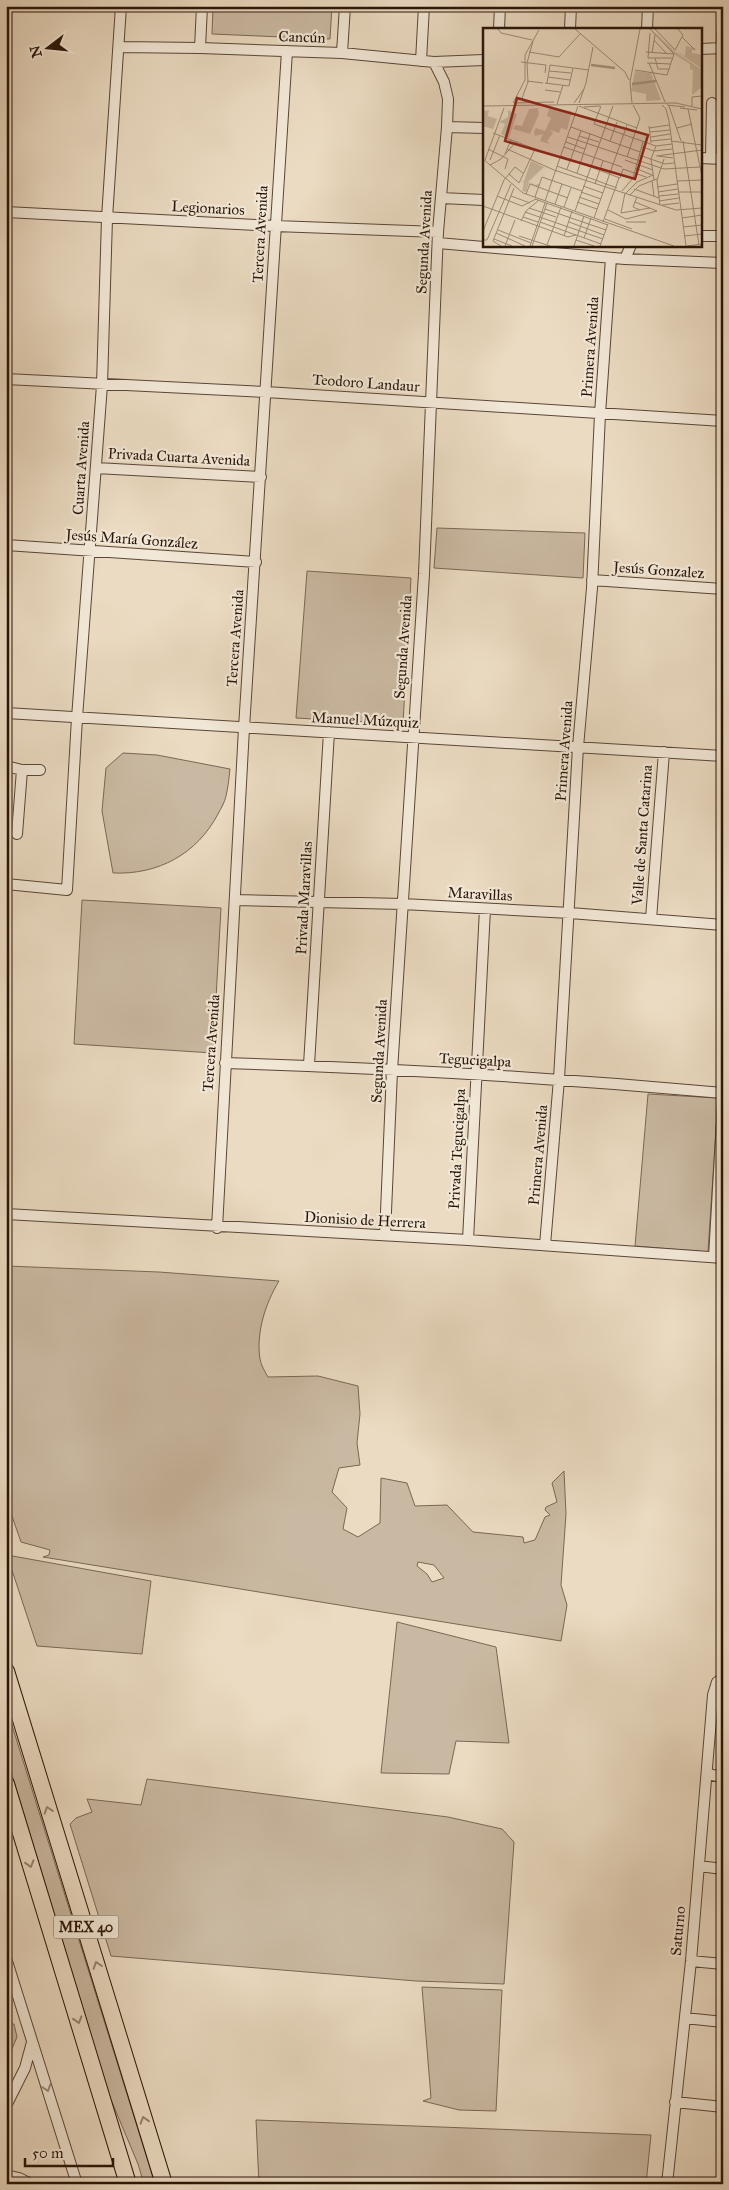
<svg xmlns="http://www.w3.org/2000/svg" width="729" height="2190" font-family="'IM FELL Great Primer',serif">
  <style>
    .green { fill: #cab9a2; stroke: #7a6755; fill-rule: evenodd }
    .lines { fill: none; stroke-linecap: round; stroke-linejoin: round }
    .minor-casing { stroke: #5a4636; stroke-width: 12 }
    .primary-casing { stroke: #291508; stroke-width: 18 }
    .minor { stroke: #f2e8d7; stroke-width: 10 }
    .primary { stroke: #ebdbc2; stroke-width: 16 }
    .oneway { stroke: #94826e }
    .oneway2 { stroke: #98897a }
    .labels { text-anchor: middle; stroke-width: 4.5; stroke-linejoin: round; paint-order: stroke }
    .shield { fill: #f2e8d7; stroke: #655446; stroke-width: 1 }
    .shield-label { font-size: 14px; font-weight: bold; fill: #291508 }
    .street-label { font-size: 15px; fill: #291508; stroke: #f2e8d7 }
    .inset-river { fill: none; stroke: #a99883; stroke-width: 2.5 }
    .inset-road { fill: none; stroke: #9d8c78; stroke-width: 1 }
    .view { fill: #8f2418; fill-opacity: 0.15; stroke: #8f2418; stroke-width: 2.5 }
    .inset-edge { fill: none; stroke: #291508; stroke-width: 2.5 }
  </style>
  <rect width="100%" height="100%" fill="#ebdbc2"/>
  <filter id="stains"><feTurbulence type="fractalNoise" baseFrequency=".004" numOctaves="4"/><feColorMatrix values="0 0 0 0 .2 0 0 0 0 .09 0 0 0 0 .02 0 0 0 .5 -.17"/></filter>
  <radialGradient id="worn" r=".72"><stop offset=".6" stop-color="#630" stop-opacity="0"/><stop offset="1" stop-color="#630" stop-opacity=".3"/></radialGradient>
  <path class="green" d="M213,6H332L330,39L212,34Z
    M437,528L585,533L583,578L434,568Z
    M307,571L411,578L403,724L296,718Z
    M123,753L157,755L230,769C229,778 228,788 226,796C225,802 221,808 218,814C197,854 158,875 113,873L102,811L106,768Z
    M82,900L221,908L213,1053L74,1044Z
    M648,1094L718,1098L708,1252L635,1246Z
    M6,1266L159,1272L279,1281C265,1304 256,1333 260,1359C261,1365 265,1372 268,1377L318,1376L358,1386L360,1414L357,1443L360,1465L339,1468L332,1492L347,1508L343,1529L358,1537L380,1523L381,1478L407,1483L415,1506L447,1505L473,1532L523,1537L524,1543L535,1540L545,1517L550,1515L545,1510L546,1507L557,1502L552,1483L564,1471L566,1514L561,1585L567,1605L561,1641L43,1557L49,1555L50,1550L21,1542L6,1499ZM418,1562L434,1565L444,1578L432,1582L427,1574L417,1566Z
    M7,1555L151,1581L142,1654L37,1646Z
    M397,1622L496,1647L509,1743L456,1741L449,1774L381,1773Z
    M6,1706L155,2184H144L138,2164L109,2095L6,1755Z
    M147,1779L448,1817L502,1829L514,1842L504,1984L416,1981L111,1956L70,1824L76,1818L92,1812L87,1799L141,1805Z
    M422,1987L502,1990L496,2111L459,2110L423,2101L431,2098Z
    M6,2024H14L17,2037L6,2063Z
    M256,2120L651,2135L646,2184H259Z"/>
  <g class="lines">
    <g class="minor-casing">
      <path id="minor" d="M499,29L500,6
        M570,29L571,6
        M647,29L648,6
        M119,47L200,48L342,53L434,62L484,60
        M722,47L723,17
        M200,48L202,6
        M700,49L723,48
        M342,53L345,6
        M421,61L424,6
        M447,127L484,128
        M700,158L723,159
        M711,158L712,103
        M441,198L484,200
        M6,212L275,226L438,232
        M700,236H723
        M438,243L625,259L723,263
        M625,259L631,245
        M6,379L266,392L723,421
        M96,468L261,477
        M6,545L256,562
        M592,580L723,589
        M6,713L723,756
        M6,766L22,770H40
        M17,834L22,770
        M6,884L67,890L77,718L102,385L107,218L121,6
        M236,900L403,904L570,913L723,925
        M651,919L664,752
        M225,1063C391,1068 557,1078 723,1093
        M309,1065L329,732
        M6,1214L468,1240L723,1258
        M217,1228L244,728L287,51
        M385,1235L392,1071L424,574L438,232L447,127L448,99L444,82L434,62
        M468,1240L485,909
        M545,1245L559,1079L578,747L592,588L600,414L611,258
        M714,1257L723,1103
        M707,1774L723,1777
        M699,1866L723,1869
        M6,1958L77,2184
        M691,1961L723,1964
        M685,2018L723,2022
        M675,2102L723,2107
        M6,2106L25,2068L32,2042
        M6,2175L19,2178L31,2184
        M667,2184L691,1961L713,1695L717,1682L723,1679"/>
    </g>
    <g class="primary-casing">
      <path id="primary" d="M6,1671L164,2184
        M6,1784L128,2184"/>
    </g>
    <use href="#minor" class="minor"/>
    <use href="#primary" class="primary"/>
  </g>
  <defs><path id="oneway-chevron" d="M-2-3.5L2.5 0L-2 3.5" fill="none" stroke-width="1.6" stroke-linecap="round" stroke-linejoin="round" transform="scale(1.25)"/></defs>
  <g class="oneway">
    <use href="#oneway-chevron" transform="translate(48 1810) rotate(-108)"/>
    <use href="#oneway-chevron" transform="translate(30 1864) rotate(73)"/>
    <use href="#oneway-chevron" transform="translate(97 1965) rotate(-108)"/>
    <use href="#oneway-chevron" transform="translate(78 2020) rotate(73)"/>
    <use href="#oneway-chevron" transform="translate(144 2120) rotate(-107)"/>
  </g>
  <use class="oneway2" href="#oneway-chevron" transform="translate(47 2088) rotate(72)"/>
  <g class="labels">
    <rect class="shield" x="53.5" y="1915.5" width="65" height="23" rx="4"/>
    <g class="shield-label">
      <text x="86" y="1932">MEX 40</text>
    </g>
    <g class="street-label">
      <text transform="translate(302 37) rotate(2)" y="5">Cancún</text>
      <text transform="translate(208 208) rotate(3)" y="5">Legionarios</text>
      <text transform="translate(260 234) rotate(-87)" y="5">Tercera Avenida</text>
      <text transform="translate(424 242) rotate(-87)" y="5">Segunda Avenida</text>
      <text transform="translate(590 347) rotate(-86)" y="5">Primera Avenida</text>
      <text transform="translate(366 383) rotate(4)" y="5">Teodoro Landaur</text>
      <text transform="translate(179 457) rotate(3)" y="5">Privada Cuarta Avenida</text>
      <text transform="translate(81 468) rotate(-86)" y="5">Cuarta Avenida</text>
      <text transform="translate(132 539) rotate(4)" y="5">Jesús María González</text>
      <text transform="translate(659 570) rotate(4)" y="5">Jesús Gonzalez</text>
      <text transform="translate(235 638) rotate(-86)" y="5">Tercera Avenida</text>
      <text transform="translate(403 647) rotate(-86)" y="5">Segunda Avenida</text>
      <text transform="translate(365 720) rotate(3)" y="5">Manuel Múzquiz</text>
      <text transform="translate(564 751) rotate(-86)" y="5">Primera Avenida</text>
      <text transform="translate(642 835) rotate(-86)" y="5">Valle de Santa Catarina</text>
      <text transform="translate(480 894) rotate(3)" y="5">Maravillas</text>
      <text transform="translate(304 898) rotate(-87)" y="5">Privada Maravillas</text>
      <text transform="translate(211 1043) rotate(-86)" y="5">Tercera Avenida</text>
      <text transform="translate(379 1051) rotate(-87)" y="5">Segunda Avenida</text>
      <text transform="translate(475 1060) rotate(3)" y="5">Tegucigalpa</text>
      <text transform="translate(457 1149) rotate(-87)" y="5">Privada Tegucigalpa</text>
      <text transform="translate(538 1155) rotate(-85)" y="5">Primera Avenida</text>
      <text transform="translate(365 1220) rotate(3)" y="5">Dionisio de Herrera</text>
      <text transform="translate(678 1931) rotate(-85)" y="5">Saturno</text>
    </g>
  </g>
  <g transform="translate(483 28)">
    <rect width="219" height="219" fill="#ebdbc2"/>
    <path d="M168,1L191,23L219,42V59L209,67L210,42L207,41V36L191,26ZM203,18L214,21L209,22V25L219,27V41L192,22L202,28ZM152,43L168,45L178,72L163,73V66L148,63ZM55,80L56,86L47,106L30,101L32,97L39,98L46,81ZM66,81L89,83L84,102L78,100L76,105L67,102L70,105L64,113L67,116L57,113L60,106L52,108L51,104L53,100L62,103L68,90L64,88ZM6,82L5,88L14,91L10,101L0,98V83ZM25,82L34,86L26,110L18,106L22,96L16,94L25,89ZM48,133L61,139L45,154L53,157L57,155L56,159L46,155L43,164L39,163L41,154H37L41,153Z" fill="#cab9a2"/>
    <path class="inset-river" d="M108,37L132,40M149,56L173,53"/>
    <path class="inset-road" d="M15,1L18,5L49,12M92,1L142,44L146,52M167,1L191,26M172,1L192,22L200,7L195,1M167,5L165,30H189M199,9L212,22M171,12L183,25M46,24L76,29L97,6M163,24L191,26M169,25L172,7M172,30L175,41H186M38,34L63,37L62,45M164,35L188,36M166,35L182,74M152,42L184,47L191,26M66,43L88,45M65,49L87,52M44,53L60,55M62,55L86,58M64,55L67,37L106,42M86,58L90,40M62,62L77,64M42,74L39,70L45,54L44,35L50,13M30,75L42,52V27L56,2M31,75L71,74M91,75L101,61M96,75L103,55L110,19M149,75L147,54L157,1M74,76L80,57M179,77L183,81L186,93L203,218M184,77L202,79M0,78L193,75L219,81M96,78L154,100M118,78L111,96L173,118L189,116M186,78L198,113M209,78V69L219,68M101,79L117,78M197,80L214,82M205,81L219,148M166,98L168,115M88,99L157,124M166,100L186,97M194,100L209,96M167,104L187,102M10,105L52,121L36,155L26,146M96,108L116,114M85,109L154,132M168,109L187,106M127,113L134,94M168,113L188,111M188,113L219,117M200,113L216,217M83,114L102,121M173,118L168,131L171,152L174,151M81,119L139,139M159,119L171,123L189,121M5,121L25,131L22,141M24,121L71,142L193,182L219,180M22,126L28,112M156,127L182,136L191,135M78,128L137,150L140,141M173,128L219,122M175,128L190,130M144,129L157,90L150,77M0,131L40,165L191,218M2,132L21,80M7,132L17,107M142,132L170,142M154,132L181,141L217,139M7,137L18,131L33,114M74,138L134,160M152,140L169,147M84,141L98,103M140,141L163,149M94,145L107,106M169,153L171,168M194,153L219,152M112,156L120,133M100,158L120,165M174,159L194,156M151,161L176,170M139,163L150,150L160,114M98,164L118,171M175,164L195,161M195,164H219M142,165L138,185L167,180M143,165L154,154L170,147M43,166L47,156L85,170M147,167L156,158L171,152M14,168L39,178L53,171M28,168L47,175M176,168L195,166M52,169L59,149L99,163M96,169L116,176M154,169L150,179L157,182M52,171L125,197M62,173L95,78M176,173L196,170M94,174L114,181M152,174L174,183M72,176L79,156M177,177L174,152L181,131M179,177L196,175M0,178L85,209L93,207M81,179L88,160M46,180L73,189M62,181L123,202M125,182L143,191L174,183M92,183L130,78M42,184L120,211M40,189L55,194M111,190L144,97M199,190L219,187M122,191L149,201M38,193L43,183L56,172M57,194L118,216M86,194L121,207M120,194L136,150M143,194H163M200,199L219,197M15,202L48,215M0,203L21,152L32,139L40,145M13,205L42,218M36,208L67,218M81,208L89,183M201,208L219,206M101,210L108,190M11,211L29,218M0,212H4L28,156M93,212L111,218M64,217L78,179M18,218L10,213L31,160M22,218L32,192M47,218L62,175M49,218L64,175M91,218L101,188M117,218L125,196M204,218L219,216"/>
    <path class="view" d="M34,70L165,107L152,151L22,113Z"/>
    <rect width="219" height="219" class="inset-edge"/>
  </g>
  <rect width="729" height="2190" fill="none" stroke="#ebdbc2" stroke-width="25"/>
  <rect x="8" y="8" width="714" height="2175" fill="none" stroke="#291508" stroke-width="2.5"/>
  <rect x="12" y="12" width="704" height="2165" fill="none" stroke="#291508"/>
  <g transform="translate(48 48) rotate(254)" stroke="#f2e8d7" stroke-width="4" paint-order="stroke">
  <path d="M0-4L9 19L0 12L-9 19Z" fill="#291508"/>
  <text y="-8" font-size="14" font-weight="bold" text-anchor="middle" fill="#291508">N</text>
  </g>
  <path d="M25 2158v8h88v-8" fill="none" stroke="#291508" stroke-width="2.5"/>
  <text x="32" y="2158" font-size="15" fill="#291508" stroke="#f2e8d7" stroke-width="4" paint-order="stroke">50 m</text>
  <rect width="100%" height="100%" filter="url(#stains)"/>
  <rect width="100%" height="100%" fill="url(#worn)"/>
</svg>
